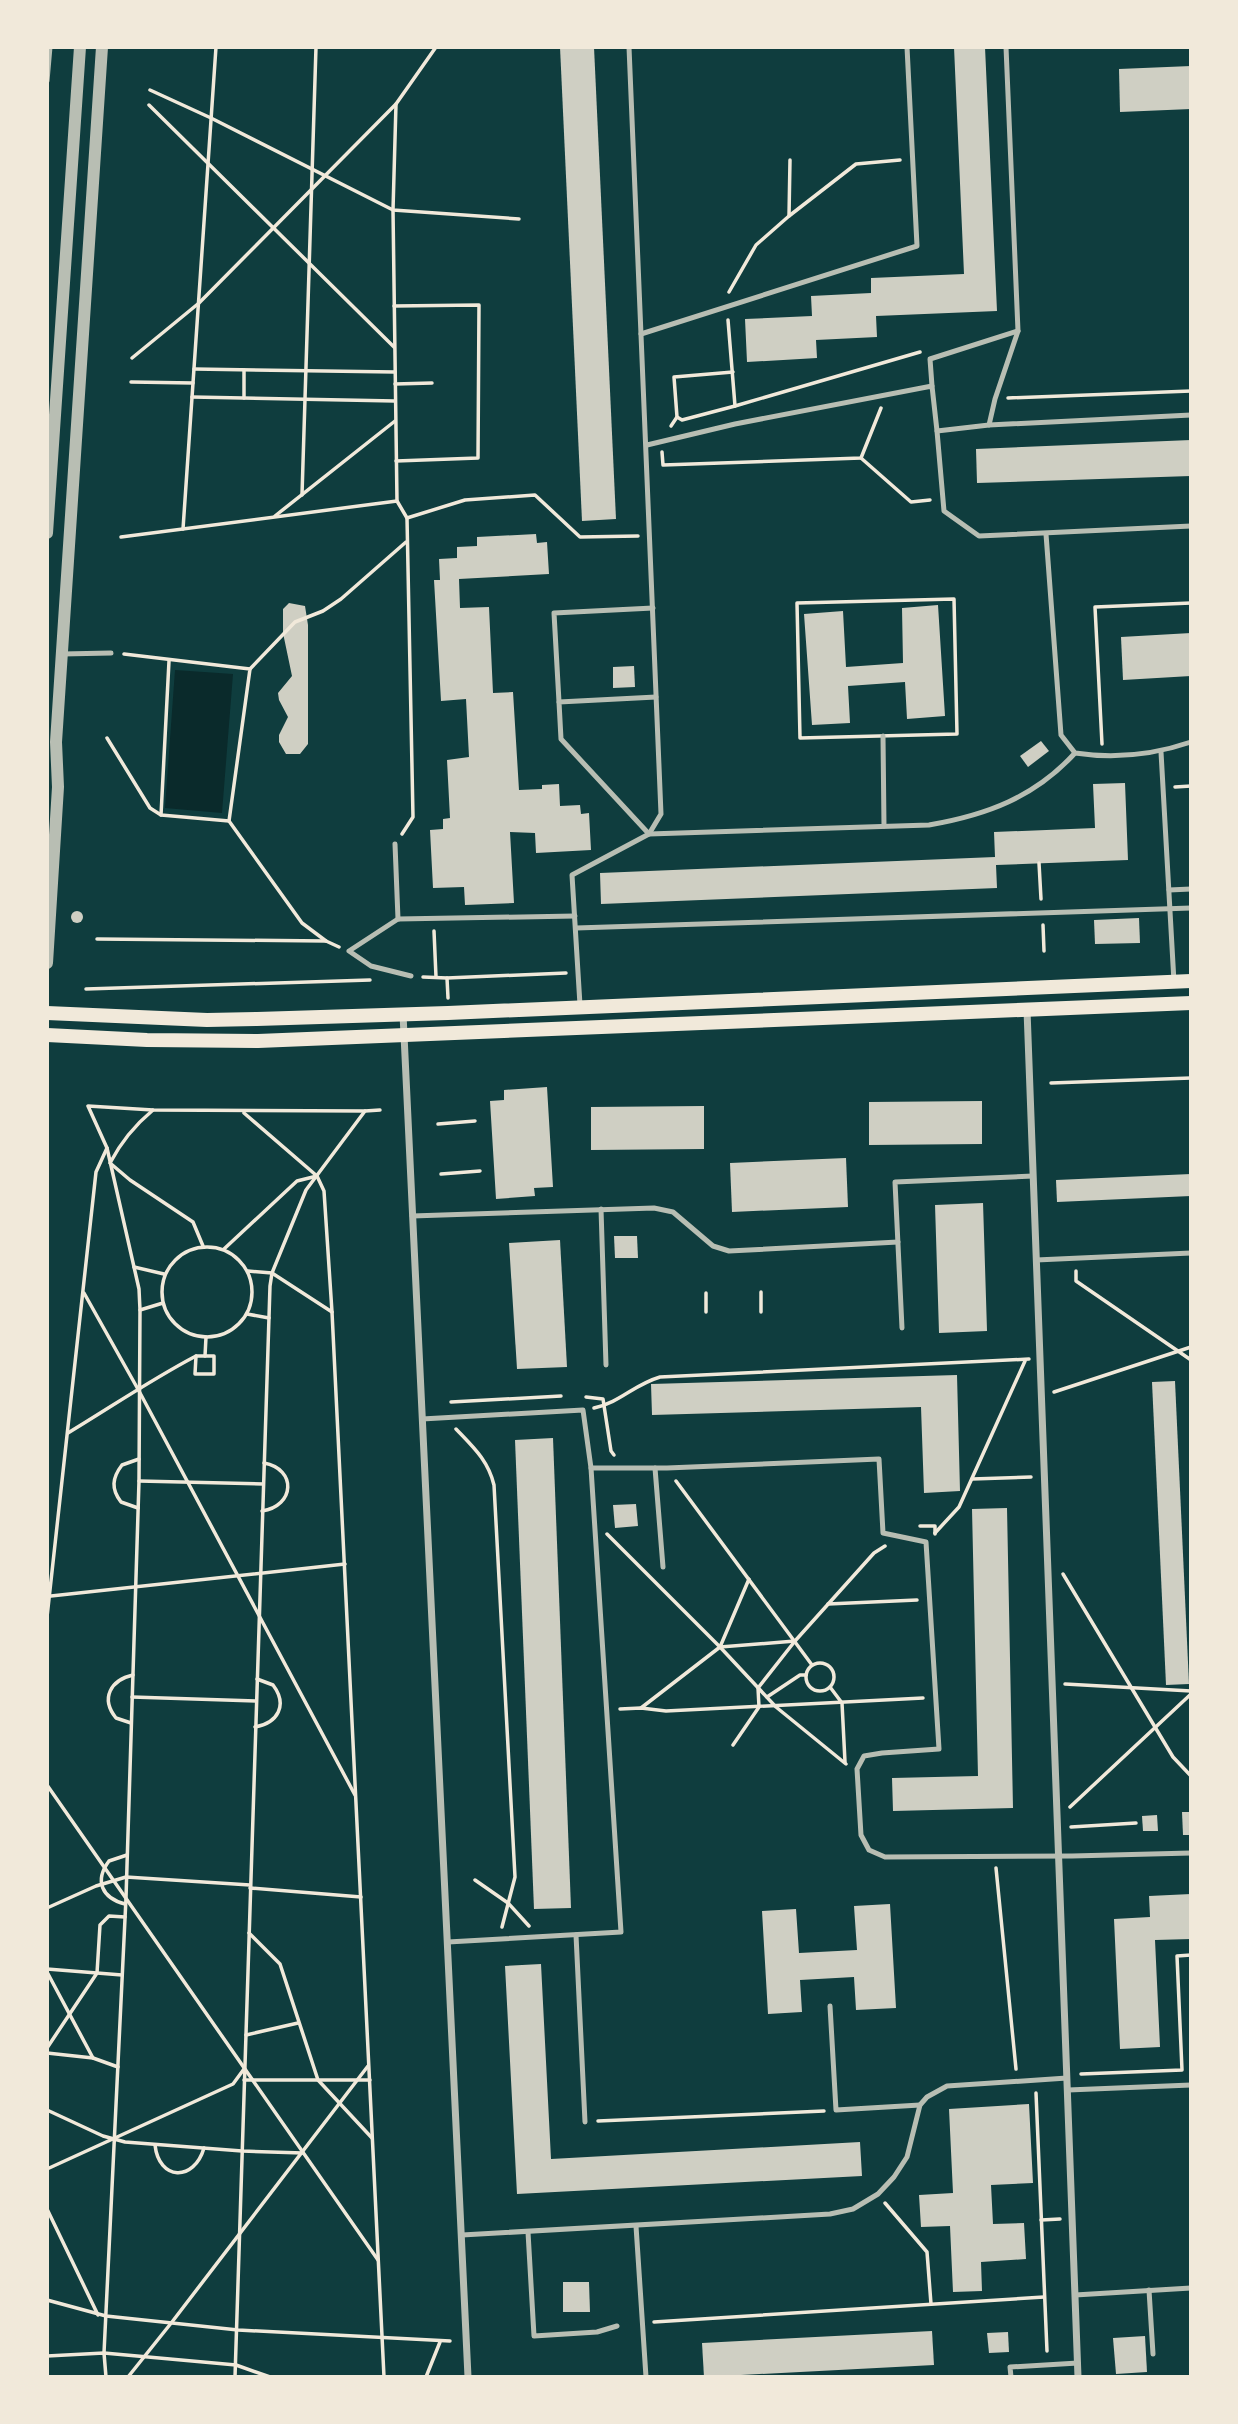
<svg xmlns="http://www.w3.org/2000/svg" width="1238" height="2424" font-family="Manrope,sans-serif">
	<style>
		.water { fill: #0a2a2b }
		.building { fill: #cfcfc3 }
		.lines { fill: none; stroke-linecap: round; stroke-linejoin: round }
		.path { stroke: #f1e9da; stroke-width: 3.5 }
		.service { stroke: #b8beb3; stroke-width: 5 }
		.minor { stroke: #b8beb3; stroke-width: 7 }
		.tertiary { stroke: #b8beb3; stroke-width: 12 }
		.secondary { stroke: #f1e9da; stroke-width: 14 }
	</style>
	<rect width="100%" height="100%" fill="#0f3d3e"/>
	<!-- water -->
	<polygon class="water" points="175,670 233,674 222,813 165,808"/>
	<!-- building -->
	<g class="building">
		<polygon points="560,47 594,47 616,519 582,521"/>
		<polygon points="954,47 985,47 997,311 876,316 877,337 816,340 817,358 747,362 745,319 812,316 811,296 871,293 871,278 964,274"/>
		<polygon points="1191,66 1191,109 1120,112 1119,69"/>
		<polygon points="1191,440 1191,476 977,483 976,449"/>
		<polygon points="536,534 537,543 547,542 549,574 459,579 460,608 489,607 493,693 513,692 519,790 542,789 542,785 559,784 560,806 580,805 581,814 589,813 591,850 536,853 535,833 510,832 514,903 465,905 464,887 433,888 430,830 443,829 443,819 450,818 447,760 469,757 466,699 441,701 434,580 440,580 439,559 457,558 457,547 477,546 477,537"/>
		<polygon points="289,603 305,606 308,625 308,744 300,754 286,754 279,742 279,735 288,717 279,700 278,693 292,676 283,633 283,609"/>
		<polygon points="938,605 945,716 907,719 905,682 848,686 850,723 812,725 804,614 843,611 846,667 903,663 902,608"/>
		<polygon points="1191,633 1191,676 1123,680 1121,637"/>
		<polygon points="634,666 635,687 613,688 613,667"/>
		<polygon points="1041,741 1049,751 1028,767 1020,756"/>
		<polygon points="1125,783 1128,860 996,865 997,888 601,904 600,873 995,857 994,832 1095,828 1093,784"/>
		<circle cx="77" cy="917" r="6"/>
		<polygon points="1139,918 1140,943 1095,944 1094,920"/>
		<polygon points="547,1087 553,1187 534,1188 535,1196 496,1199 490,1101 504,1100 504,1090"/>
		<polygon points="982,1101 982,1144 869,1145 869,1102"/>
		<polygon points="704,1106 704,1149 591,1150 591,1107"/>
		<polygon points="846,1158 848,1207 732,1212 730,1163"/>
		<polygon points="1191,1174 1191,1196 1057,1202 1056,1180"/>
		<polygon points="983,1203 987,1331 939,1333 935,1205"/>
		<polygon points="614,1236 637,1236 638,1258 615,1258"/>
		<polygon points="560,1240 567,1367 517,1369 509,1243"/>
		<polygon points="957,1375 960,1491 924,1493 921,1407 652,1415 651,1384"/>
		<polygon points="1175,1381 1189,1684 1166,1685 1152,1382"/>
		<polygon points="553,1438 571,1908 534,1909 515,1440"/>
		<polygon points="636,1504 638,1526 615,1528 613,1505"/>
		<polygon points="1007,1508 1013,1808 893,1811 892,1778 978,1776 972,1509"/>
		<polygon points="1182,1812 1191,1812 1191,1835 1183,1835"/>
		<polygon points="1157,1815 1158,1831 1143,1831 1142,1816"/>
		<polygon points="1191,1894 1191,1939 1155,1940 1160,2047 1120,2049 1114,1919 1150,1917 1149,1896"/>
		<polygon points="890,1904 896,2008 856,2010 854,1977 800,1980 802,2012 768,2014 762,1911 796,1909 799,1953 857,1950 854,1906"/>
		<polygon points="541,1964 551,2159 860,2142 862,2176 517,2194 505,1966"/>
		<polygon points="1029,2104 1033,2183 991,2185 993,2224 1024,2223 1026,2259 981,2262 982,2291 953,2292 950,2226 921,2227 919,2195 953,2193 949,2109"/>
		<polygon points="563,2282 589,2282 590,2312 563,2312"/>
		<polygon points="932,2331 934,2365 704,2377 702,2343"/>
		<polygon points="1008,2332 1009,2352 989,2353 987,2333"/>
		<polygon points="1145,2336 1147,2372 1116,2374 1113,2338"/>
	</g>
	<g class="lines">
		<!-- path -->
		<g class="path">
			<polyline points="150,90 211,118 393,210 519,219"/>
			<polyline points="396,104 393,210 397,501 407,518 413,817 402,834"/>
			<polyline points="149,105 394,347"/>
			<polyline points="789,216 790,160"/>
			<polyline points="729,292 756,245 789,216 856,164 900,160"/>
			<polyline points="394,306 479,305 478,458 396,461"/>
			<polyline points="728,320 735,406 920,352"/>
			<polyline points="132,358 199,303 396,104 436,47"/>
			<polyline points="194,369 395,372"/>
			<polyline points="733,372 674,377 677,417 682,420 735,406"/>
			<polyline points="131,382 193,383"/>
			<polyline points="395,384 432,383"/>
			<polyline points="192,397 395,401"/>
			<polyline points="244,398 244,370"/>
			<polyline points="1008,398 1191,391"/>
			<polyline points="671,426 677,417"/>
			<polyline points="662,452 663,465 861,458 881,408"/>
			<polyline points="861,458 911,502 930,500"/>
			<polyline points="302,495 316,47"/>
			<polyline points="275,516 395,421"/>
			<polyline points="407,518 465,500 535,495 580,537 638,536"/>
			<polyline points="183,529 216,47"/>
			<polyline points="121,537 397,501"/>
			<polygon points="954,599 957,734 800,738 797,603"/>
			<polyline points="124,654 250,669 229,821 302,923 326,941"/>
			<polyline points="250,669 295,622 323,611 341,599 406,542"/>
			<polyline points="107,738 150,808 161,815 229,821"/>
			<polyline points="1102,744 1095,607 1191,603"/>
			<polyline points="1175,787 1191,786"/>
			<polyline points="161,815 169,661"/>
			<polyline points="1039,863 1041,899"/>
			<polyline points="1043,925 1044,951"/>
			<polyline points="434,931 436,977"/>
			<polyline points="97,939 326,941 339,947"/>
			<polyline points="423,977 447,978 566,973"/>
			<polyline points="447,978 448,998"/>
			<polyline points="86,989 370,980"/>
			<polyline points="1051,1083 1191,1078"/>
			<path d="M153 1110C135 1125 121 1142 110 1163L130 1180 193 1222 203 1246"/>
			<polyline points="244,1113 317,1176 324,1191 332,1312 384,2377"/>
			<polyline points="438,1124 475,1121"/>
			<polyline points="441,1174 480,1171"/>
			<circle cx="207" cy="1292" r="45"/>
			<polyline points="224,1249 297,1181 317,1176"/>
			<polyline points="134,1267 164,1274"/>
			<polyline points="248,1271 272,1273 332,1312"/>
			<polyline points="1076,1271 1076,1281 1191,1360"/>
			<polyline points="761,1292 761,1312"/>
			<polyline points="84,1293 139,1391 355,1795"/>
			<polyline points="706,1293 706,1312"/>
			<polyline points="140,1310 163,1303"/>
			<polyline points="247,1314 269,1318"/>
			<polygon points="196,1356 214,1356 214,1374 195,1374"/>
			<polyline points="205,1356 206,1337"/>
			<polyline points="1054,1392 1191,1347"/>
			<polyline points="586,1397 603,1399 611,1451 614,1455"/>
			<polyline points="451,1402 561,1396"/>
			<path d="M594 1408C621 1402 633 1385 660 1377L1029 1359"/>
			<path d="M456 1429C473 1447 488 1460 494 1485L515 1877 502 1927"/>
			<path d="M68 1433C111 1407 152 1379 196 1356"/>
			<polyline points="972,1479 1031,1477"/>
			<polyline points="139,1481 263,1484"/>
			<polyline points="676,1481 812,1665"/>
			<path d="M138 1508 121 1502C111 1489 112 1478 122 1465L139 1459"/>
			<path d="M262 1511C295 1506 297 1469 264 1463"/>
			<polyline points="920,1526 935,1526 935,1534"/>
			<polyline points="935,1533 959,1507 1025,1361"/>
			<polyline points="607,1534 720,1647 776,1707 846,1764"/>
			<polyline points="1063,1574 1173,1757 1191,1776"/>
			<polyline points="51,1596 345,1564"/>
			<polyline points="828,1604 917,1600"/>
			<polyline points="47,1617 96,1172 107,1148"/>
			<polyline points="720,1647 749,1579"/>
			<circle cx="820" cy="1677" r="14"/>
			<polyline points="1065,1684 1191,1691"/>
			<polyline points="830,1687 842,1703 845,1762"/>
			<polyline points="132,1697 256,1701"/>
			<polyline points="767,1697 800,1675 806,1675"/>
			<polyline points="641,1708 720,1647 795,1641 874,1553 885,1546"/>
			<polyline points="620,1709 641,1708 666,1711 923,1698"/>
			<path d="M131 1723 116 1718C100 1698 111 1680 133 1675"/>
			<path d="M255 1727C278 1723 288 1705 273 1685L257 1679"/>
			<polyline points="733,1745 759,1707 758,1688 795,1641"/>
			<polyline points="47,1785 378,2260"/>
			<polyline points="1070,1807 1191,1694"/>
			<polyline points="1071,1827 1136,1823"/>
			<polyline points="996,1868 1016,2069"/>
			<polyline points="475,1880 508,1903 529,1926"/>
			<polyline points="250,1888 361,1897"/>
			<path d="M125 1904C102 1898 94 1881 109 1861L127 1855"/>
			<polyline points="47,1908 96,1886 126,1877 250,1885"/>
			<polyline points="249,1933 280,1964 318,2080 372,2138"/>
			<polyline points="47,1969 122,1975"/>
			<polyline points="47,1972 93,2058"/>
			<polyline points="246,2035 298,2023"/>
			<polyline points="47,2048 97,1973 100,1925 109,1916 125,1917"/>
			<polyline points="47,2053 93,2058 118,2067"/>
			<polyline points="1081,2074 1182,2070 1177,1956 1191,1955"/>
			<polyline points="244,2080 370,2080"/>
			<polyline points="1036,2093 1047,2351"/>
			<polyline points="47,2110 103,2136 125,2142 242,2151 303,2153"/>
			<polyline points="598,2121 824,2111"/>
			<path d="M155 2145C159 2181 194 2182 204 2148"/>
			<polyline points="47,2169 233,2084 244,2069"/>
			<polyline points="885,2203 927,2252 931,2304"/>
			<polyline points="47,2209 98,2315"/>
			<polyline points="1041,2220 1060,2219"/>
			<polyline points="47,2300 106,2316 238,2330 450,2341"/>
			<polyline points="654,2322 1044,2297"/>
			<polyline points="47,2356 104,2353 236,2365 270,2377"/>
			<polyline points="106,2377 104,2353 126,1898 139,1481 140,1310 139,1289 107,1148 88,1106 153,1110 365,1111"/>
			<polyline points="128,2377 172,2322 368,2066"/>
			<polyline points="235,2377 270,1286 272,1273 306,1190 365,1111 380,1110"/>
			<polyline points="426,2377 440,2342"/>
		</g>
		<!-- service -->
		<g class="service">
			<polyline points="1006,47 1018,331 995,399 989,425 937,431 944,511 979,536 1191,526"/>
			<polyline points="47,81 50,47"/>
			<polyline points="641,334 917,246 907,47"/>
			<polyline points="932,386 930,359 1018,331"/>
			<polyline points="989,425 1191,415"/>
			<polyline points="647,445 735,424 932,386 937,431"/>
			<path d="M1046 534 1061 735 1075 753C1115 759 1153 755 1191 742"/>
			<polyline points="62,654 111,653"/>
			<path d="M656 697 559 702 561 739 649 834 929 825C987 815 1035 797 1075 753"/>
			<polyline points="559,702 554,613 653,608"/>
			<polyline points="883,736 884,826"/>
			<polyline points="1161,752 1174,982"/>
			<polyline points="395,844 398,919"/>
			<polyline points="1169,890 1191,889"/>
			<polyline points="576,928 1191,908"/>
			<polyline points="411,976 371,966 349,951 398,919 575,916"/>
			<polyline points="580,1005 572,875 649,834 661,814 629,47"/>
			<polyline points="601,1209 606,1365"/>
			<polyline points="412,1216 654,1208 673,1212 713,1246 729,1251 898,1242"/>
			<polyline points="1036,1260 1191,1253"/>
			<polyline points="902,1328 895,1182 1033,1176"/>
			<polyline points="422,1419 583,1410 591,1468 621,1932 448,1942"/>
			<polyline points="591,1468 667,1468 879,1459 883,1533 926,1542 939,1749 882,1753 864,1756 857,1769 861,1835 869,1850 885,1857 1072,1856 1191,1853"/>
			<polyline points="655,1468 663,1567"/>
			<polyline points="576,1935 585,2122"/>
			<polyline points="830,2006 836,2110 920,2105"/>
			<polyline points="1068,2090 1191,2085"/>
			<polyline points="636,2226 646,2377"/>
			<polyline points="528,2232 534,2336 597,2332 617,2326"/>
			<polyline points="462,2235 830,2214 853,2209 878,2194 894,2177 907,2157 920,2105 927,2097 947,2086 1067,2078"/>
			<polyline points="1149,2290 1153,2354"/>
			<polyline points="1075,2295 1191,2288"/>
			<polyline points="1011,2377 1010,2367 1078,2363"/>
		</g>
		<!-- minor -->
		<g class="minor">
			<polyline points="1027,1010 1078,2377"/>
			<polyline points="403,1014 468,2377"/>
		</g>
		<!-- tertiary -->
		<g class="tertiary">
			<polyline points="47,533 80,47"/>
			<polyline points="47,963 58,787 56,742 102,47"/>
		</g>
		<!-- secondary -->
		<g class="secondary">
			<polyline points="47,1013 207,1020 257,1019 448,1013 1191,981"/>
			<polyline points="47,1035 147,1040 258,1041 1191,1003"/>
		</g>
	</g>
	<!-- border -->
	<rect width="1238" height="2424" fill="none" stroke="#f1e9da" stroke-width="98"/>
</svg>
